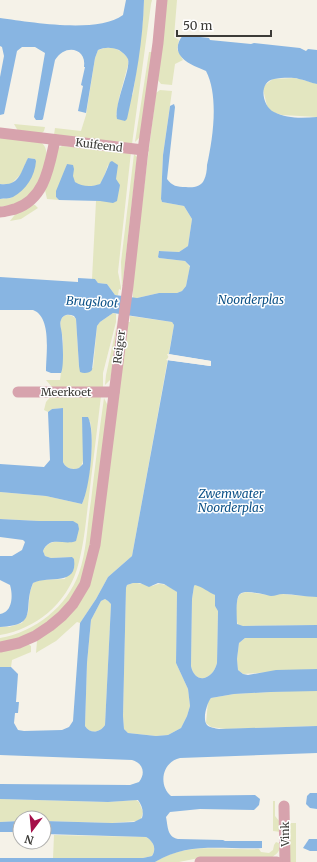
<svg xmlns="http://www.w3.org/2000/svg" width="317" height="862" font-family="Merriweather,serif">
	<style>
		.green { fill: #e3e6c0 }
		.water { fill: #88b5e2; fill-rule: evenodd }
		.pier { fill: #f5f2e8 }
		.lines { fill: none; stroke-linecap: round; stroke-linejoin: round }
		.minor { stroke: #d7a3ad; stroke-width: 11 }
		.labels { text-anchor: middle; stroke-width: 3; stroke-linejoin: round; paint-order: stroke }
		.street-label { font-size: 11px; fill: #3c3b37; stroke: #fff }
		.water-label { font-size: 12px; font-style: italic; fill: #0d5288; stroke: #fff }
	</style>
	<rect width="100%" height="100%" fill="#f5f2e8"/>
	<!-- green -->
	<g class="green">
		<polygon points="144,0 152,0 151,4 132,144 54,135 55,128 81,131 86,115 95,58 98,50 105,48 114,48 122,52 128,58 128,65 119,98 116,116 133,94 143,20"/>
		<polygon points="167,0 177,0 174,37 179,40 177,49 183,60 175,64 172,85 161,84 158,80"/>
		<polygon points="149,52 152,52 140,137 135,142"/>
		<polygon points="294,78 300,79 317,84 317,117 282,115 272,112 267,106 263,89 265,85 273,79"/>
		<polygon points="160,90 172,91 163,155 161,199 162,202 184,206 192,219 188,246 179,252 159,251 158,257 159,258 185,261 190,267 186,286 182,291 177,293 159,293 137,298 133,298 133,291 131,291 156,93"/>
		<polygon points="14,124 45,127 44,131 41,134 18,131"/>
		<path d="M0 137 40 142C54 149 43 179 36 188 32 193 26 198 21 201 15 205 7 206 0 207V199L11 198 35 159 28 158 21 174 11 184H0Z"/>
		<path d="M62 146 131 152 118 272 121 287V290L119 289 118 295H115L107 284 98 283 95 279H92L96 201H100L116 179 108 165 105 174 100 184C94 187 80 188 75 182 73 181 69 168 67 164L56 197 59 200 47 199 45 190 58 148Z"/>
		<polygon points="134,154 137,157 122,290 121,262"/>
		<polygon points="31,204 35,205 38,208 21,219 10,221 17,212"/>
		<path d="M113 313 116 314V322L103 373V387H52L46 380H60C62 367 63 353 63 339 62 333 59 325 61 320 63 313 72 314 76 319L79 366 93 368 97 326 100 322Z"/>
		<polygon points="130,316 172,322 174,325 132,556 108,577 96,599 80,623 77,622 56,641 39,651 36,653 37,641 39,639 86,590 127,322 130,322"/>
		<polygon points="117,324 112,371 110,380 105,385 106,375"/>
		<path d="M52 395 101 396C97 430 93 463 89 496 86 520 84 546 77 569 66 604 36 629 0 635V627H9L22 623 28 613 30 592 33 583 39 580 65 579 72 557 51 558 45 556 43 551C49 538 61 542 73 542V521H39L0 519V492L46 496 82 504 84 499C89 475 95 445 90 421L82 420C83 433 87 458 80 468 73 470 66 469 63 462V408L52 409 48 412 44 410 46 402Z"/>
		<path d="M104 398 108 406 90 547 81 581 72 597 62 609 45 625 24 636 0 643V638C35 632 67 607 79 573 87 551 87 524 91 501 95 467 99 432 104 398Z"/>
		<path d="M133 583H137L153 586C162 581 169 586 177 592L176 663 188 689 190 706 187 716 181 728 168 735 156 736 128 733 124 729 123 716 126 588 127 585Z"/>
		<path d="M195 585 202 586 215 595V606L218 610 217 663C213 680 195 685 191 666L192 599 194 586Z"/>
		<path d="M246 592 268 595 282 594 317 597V625L243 626 238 625C235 616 235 602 240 594Z"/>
		<path d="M105 599 108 601 111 604 105 725C100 733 90 734 85 726L87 663 91 620 101 601Z"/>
		<polygon points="245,638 317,638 317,669 243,674 238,670 237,659 239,643"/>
		<polygon points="28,644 31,646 31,652 12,660 11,667 0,667 0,652"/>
		<polygon points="306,690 317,691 317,726 226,729 211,727 206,723 208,702 211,698 234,694"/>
		<polygon points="0,799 108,802 136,800 139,802 143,812 141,819 137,821 112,823 44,821 44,818 20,818 20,821 0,822"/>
		<polygon points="273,801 275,801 275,816 280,822 281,832 273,831"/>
		<polygon points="291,823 296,823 296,862 288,862 288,827"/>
		<path d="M54 835 146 837C153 841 157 848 152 856L143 858 53 859Z"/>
		<path d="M276 842 281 844C280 851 277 854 271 858H199L179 862H155C189 841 221 851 259 849L261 852 269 853 273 850 274 845Z"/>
	</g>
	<!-- water -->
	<g class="water">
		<path d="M126 0H144C143 40 136 80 127 119L125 121 117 119C114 103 131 70 128 59 126 55 122 52 119 50 111 47 105 47 98 50L95 58 86 113 78 111 83 86 81 85 85 67H84C87 48 65 43 55 60L43 119 42 120H36L34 117 45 53 35 47H22L17 51 4 114 0 115V77L4 56 2 47 0 46V18C31 22 97 34 123 15Z"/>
		<path d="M183 35 209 38 210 40 251 44 254 43 300 48 306 51 308 49 317 50V84C311 83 305 80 299 79 292 77 281 78 274 79 258 82 262 106 274 112 287 119 303 118 317 117V597C305 597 294 594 283 594 279 594 275 596 271 596 264 595 246 589 240 594 235 598 237 618 237 624L243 626 317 625V638H245L239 643 237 659 238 670 243 674 248 675 276 670 317 669V691L271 692 234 694 211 698C207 703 202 719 207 725 210 728 215 728 219 729L317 726V753L180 758C162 762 158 785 171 796L255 795 260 799 259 805 254 810 200 809 170 812 166 817C168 826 167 837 178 839L223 840 225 841H262V848C224 850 189 841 155 862H0V858H143L152 856C157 848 153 841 146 837L45 834 44 833V821L112 823 134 822 142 818C144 812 142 805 138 800L108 802 0 799V784L130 785 139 782C146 773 143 763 132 760L0 755V667H11L18 674 16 702H19L18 713H15L14 723 18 730 24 731 62 730 69 727 73 721 80 623 96 599 108 577 132 556 168 360 210 366 211 361 169 354 174 325 172 322 113 313 100 322 97 326 92 370C90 373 84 374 80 372L79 366 76 319 74 316C69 314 63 314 61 320 59 324 62 331 62 335 63 343 64 367 61 373H51L46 371C46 354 52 317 33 310H0V277L78 282V278L95 279 98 283 107 284 115 295 137 298 159 293H177L182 291 186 286 190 266 185 261 159 258 158 257 159 251 179 252 188 246 192 219 184 206 162 202 161 199 163 155 170 106 174 104 175 107 167 179C172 186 177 187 186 187 192 188 201 187 204 180 206 176 207 170 207 165 213 138 219 96 206 71 191 65 167 56 183 35ZM133 583H140L149 587 158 583 164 584 177 592 176 663 188 689 190 706 187 716 181 728 168 735 156 736 128 733 124 729 123 716 126 588 127 585ZM195 585C203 587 208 592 215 595V606L218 611 217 663C213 680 195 685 191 666L192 599 194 586ZM105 599 108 601 111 604 105 725C100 733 90 734 85 726L87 663 91 620 101 601Z"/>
		<path d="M28 158 35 159 36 161C35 176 26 190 13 197 9 199 4 198 0 199V184C20 186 20 173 28 158Z"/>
		<path d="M112 161 118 165 116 179 120 185 117 201 113 203 100 201 59 200 56 197V191L67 164 73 165 74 169 73 176 75 182C82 187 92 187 100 184L105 174 110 162Z"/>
		<path d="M63 408V462C66 469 73 470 79 468L83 464 82 417H88C96 432 90 488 82 504L46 496 0 492V464L44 467 50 460 48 412 52 409Z"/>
		<path d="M0 519 39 521H73L78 524 79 529 76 541C64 546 50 535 43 551L45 556 51 558 72 557 74 559C78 587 49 575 33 583 22 609 40 625 0 627V614C13 612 13 595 10 585L0 580V556H12L22 550 25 542 23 540 0 537Z"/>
		<polygon points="310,793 317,793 317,809 310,808 306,804 307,796"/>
		<polygon points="20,821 20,832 0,832 0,822"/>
		<polygon points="309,839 317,839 317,851 310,851 303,848"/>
	</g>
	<!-- pier -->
	<polygon class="pier" points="167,354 211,361 211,366 166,360 168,358 209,364 209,363 168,356"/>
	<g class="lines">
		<!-- minor -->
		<g class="minor">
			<polyline points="0,133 143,150"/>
			<path d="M0 212C5 212 10 210 15 209 45 199 49 167 55 140"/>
			<polyline points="18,392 114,392"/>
			<polyline points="0,647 19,643 35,636 50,626 62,616 73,604 85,584 95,545 123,323 128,286 143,150 158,43 162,0"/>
			<polyline points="284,806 285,862"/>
			<polyline points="200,862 277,862"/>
		</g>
	</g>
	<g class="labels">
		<!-- street labels -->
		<g class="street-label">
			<text transform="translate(99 145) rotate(7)" y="4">Kuifeend</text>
			<text transform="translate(119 347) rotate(-83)" y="4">Reiger</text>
			<text x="66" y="396">Meerkoet</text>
			<text transform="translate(285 834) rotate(-91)" y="4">Vink</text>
		</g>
		<!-- water labels -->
		<g class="water-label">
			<text x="251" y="304">Noorderplas</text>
			<text transform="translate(92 302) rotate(3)" y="4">Brugsloot</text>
			<text x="231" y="498">Zwemwater<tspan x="231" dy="14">Noorderplas</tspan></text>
		</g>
	</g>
	<!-- north arrow -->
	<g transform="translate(32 830) rotate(196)"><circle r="19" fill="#ffffff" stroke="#b1b1af"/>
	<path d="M0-3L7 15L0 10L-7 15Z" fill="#a50f49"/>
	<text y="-6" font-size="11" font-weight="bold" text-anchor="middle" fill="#3c3b37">N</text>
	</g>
	<!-- scale -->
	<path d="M177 30v6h94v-6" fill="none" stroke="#3c3b37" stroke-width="2"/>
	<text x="183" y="30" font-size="12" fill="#3c3b37" stroke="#ffffff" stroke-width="3" paint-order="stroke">50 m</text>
</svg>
